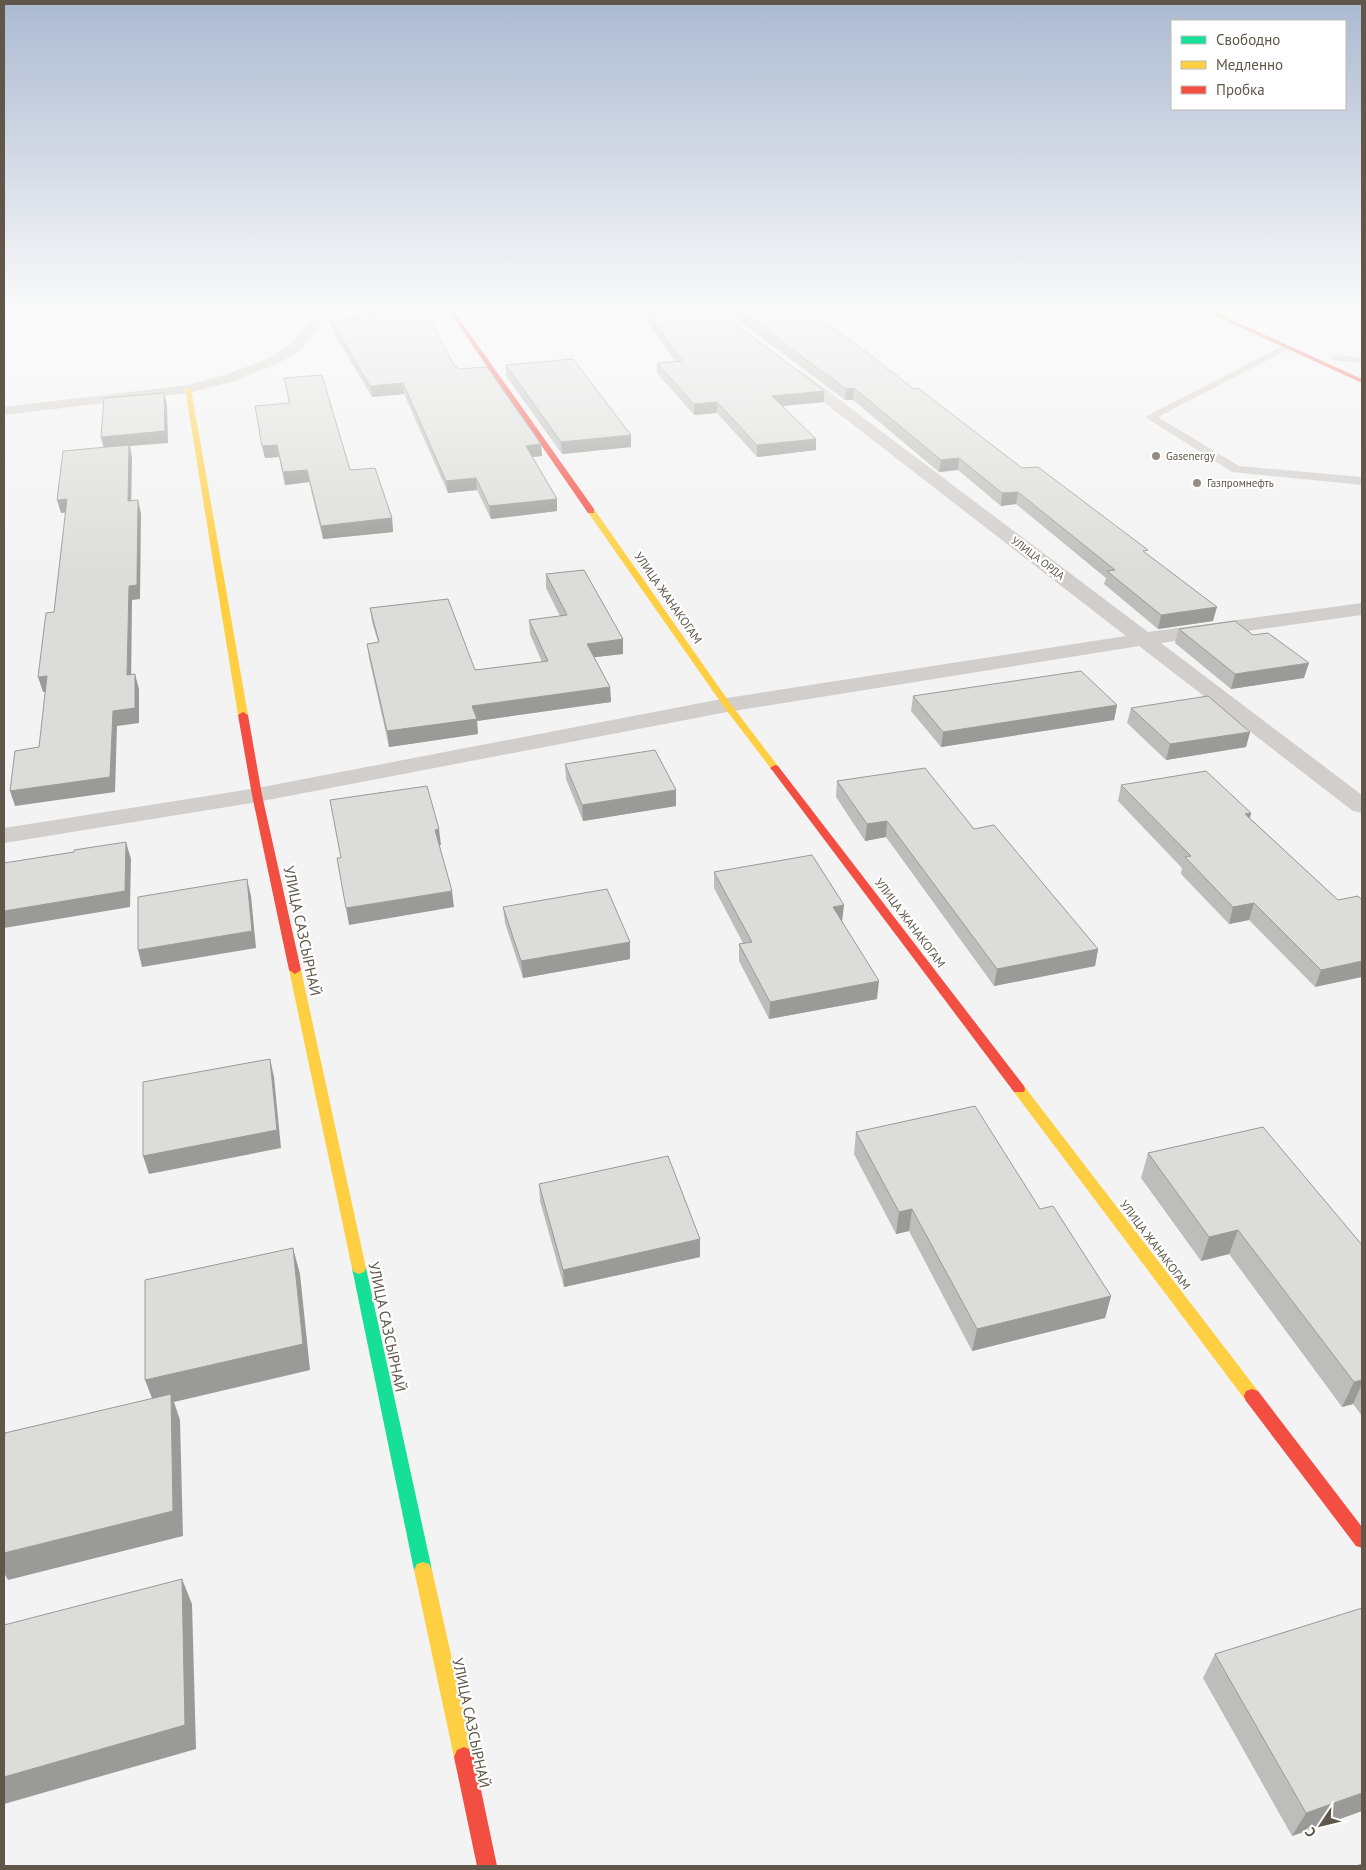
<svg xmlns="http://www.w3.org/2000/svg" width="1366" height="1870" font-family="'PT Sans',sans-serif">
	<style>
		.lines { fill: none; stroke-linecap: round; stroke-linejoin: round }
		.lane { fill: #d1cecc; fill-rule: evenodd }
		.street { fill: #d1cecc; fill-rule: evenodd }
		.fast { fill: #16e098; fill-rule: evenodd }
		.slow { fill: #ffcf43; fill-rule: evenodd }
		.jam { fill: #f24e42; fill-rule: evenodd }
		.wall { fill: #bdbdbc }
		.shaded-wall { fill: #9a9a99 }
		.building { fill: #dcdcdb; stroke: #9a9a99 }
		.poi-dot { fill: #938d84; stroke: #fff; stroke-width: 2 }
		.labels { text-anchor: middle; stroke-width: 4.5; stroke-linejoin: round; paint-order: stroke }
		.far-poi-label { font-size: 11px; fill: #605649; stroke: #fff; text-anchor: start }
		.far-street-label { font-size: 11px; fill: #605649; stroke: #fff }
		.street-label { font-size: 12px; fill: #605649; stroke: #fff }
		.near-street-label { font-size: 15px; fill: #605649; stroke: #fff }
	</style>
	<rect width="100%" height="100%" fill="#f3f3f3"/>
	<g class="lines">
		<!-- lane -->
		<g class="lane">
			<polygon points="1283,346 1291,348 1158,417 1239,466 1362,477 1362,485 1232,472 1145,417"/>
			<polygon points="1335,355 1362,357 1362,363 1331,360 1330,358"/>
		</g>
		<!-- street -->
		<g class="street">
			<polygon points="318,310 331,310 301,350 277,364 235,381 188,393 4,415 4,407 188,385 225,375 267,359 291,344"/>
			<polygon points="795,369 800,370 1148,632 1362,603 1362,615 1161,643 1362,795 1362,813 1353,811 1139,646 727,712 257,802 4,843 4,828 257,788 727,698 1126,636 790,376 788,373"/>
		</g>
		<!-- fast -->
		<polygon class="fast" points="359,1262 364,1264 366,1268 432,1570 429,1576 423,1578 417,1576 414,1570 352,1268 354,1264"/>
		<!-- slow -->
		<g class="slow">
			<polygon points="188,387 191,389 248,715 243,718 238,715 185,389"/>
			<polygon points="588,509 594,509 730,703 778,766 780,768 778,770 772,770 724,707 587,511"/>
			<polygon points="295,966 301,970 366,1268 364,1272 359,1274 354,1272 352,1268 289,970"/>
			<polygon points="1019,1085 1024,1086 1258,1391 1260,1396 1258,1401 1252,1403 1246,1401 1014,1092 1013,1089 1014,1086"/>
			<polygon points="423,1562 429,1564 432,1570 474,1757 471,1764 464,1767 457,1764 454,1757 414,1570 417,1564"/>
		</g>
		<!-- jam -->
		<g class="jam">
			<polygon points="448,310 453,310 594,509 594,513 588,513"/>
			<polygon points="1203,310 1210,310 1362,379 1362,383"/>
			<polygon points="243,712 248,715 262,795 301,970 295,974 289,970 252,795 238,715"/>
			<polygon points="775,765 778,766 1024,1086 1025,1089 1024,1092 1014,1092 772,770 770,768"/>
			<polygon points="1252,1389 1258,1391 1362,1527 1362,1548 1356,1546 1246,1401 1244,1396 1246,1391"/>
			<polygon points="464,1747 471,1750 474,1757 497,1866 477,1866 454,1757 457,1750"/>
		</g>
	</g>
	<!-- wall -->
	<g class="wall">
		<polygon points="374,310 425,310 454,365 541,444 542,456 532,457 557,499 557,511 491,519 477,490 448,493 404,394 372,397 332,330 331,320 377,315"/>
		<polygon points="733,310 805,310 914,389 1022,468 1147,555 1213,621 1158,629 1104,584 1106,578 1016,504 1001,506 958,470 939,472 853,400 845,400 733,316"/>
		<polygon points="648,313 824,402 783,406 816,450 757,457 717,413 694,415 657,373 657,363 675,361 648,323"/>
		<polygon points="506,365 631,435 631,447 562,454 506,376"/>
		<polygon points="284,378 350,470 392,518 393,532 323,539 309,482 285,485 279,457 265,458 255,406 289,404"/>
		<polygon points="546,574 623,639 623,654 594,657 610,687 611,702 477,721 478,734 389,747 369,658 367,644 378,642 372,622 370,608 475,670 542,662 530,634 529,620 560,616 546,588"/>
		<polygon points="1179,629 1304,678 1231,689 1175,643"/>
		<polygon points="913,696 1117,705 1114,720 941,747 911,711"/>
		<polygon points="1131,708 1250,732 1246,747 1166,760 1127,723"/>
		<polygon points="565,764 676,790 676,806 583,821 566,779"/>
		<polygon points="837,781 974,829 1098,949 1095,966 994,986 886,837 865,841 836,797"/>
		<polygon points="1121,785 1251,813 1250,818 1338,900 1358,896 1315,987 1249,920 1229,924 1181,874 1182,868 1118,801"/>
		<polygon points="714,872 842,922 877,999 769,1019 739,961 739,944 743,943 714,888"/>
		<polygon points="503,907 630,959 523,978 505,923"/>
		<polygon points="856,1132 1040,1209 1111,1296 1105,1318 972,1351 909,1231 896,1234 854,1154"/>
		<polygon points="1148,1153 1362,1245 1362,1416 1353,1404 1342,1407 1229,1254 1201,1261 1141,1178"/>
		<polygon points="539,1184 700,1239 700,1257 564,1287 540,1201"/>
		<polygon points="1362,1608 1362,1811 1292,1836 1203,1678 1215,1654"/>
	</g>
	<!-- shaded-wall -->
	<g class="shaded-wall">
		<polygon points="403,383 404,394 372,397 370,386"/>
		<polygon points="854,388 853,400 845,400 846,389"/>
		<polygon points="824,391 824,402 772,407 772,396"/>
		<polygon points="164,393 167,405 168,443 130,446 132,457 131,514 104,449 101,437"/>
		<polygon points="717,402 717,413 694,415 694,404"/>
		<polygon points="631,435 631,447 562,454 561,442"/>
		<polygon points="816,439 816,450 757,457 757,445"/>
		<polygon points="541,444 542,456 526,458 526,446"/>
		<polygon points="277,445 279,457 265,458 262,446"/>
		<polygon points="959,458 958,470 939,472 941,460"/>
		<polygon points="307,470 309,482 285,485 283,472"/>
		<polygon points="476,478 477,490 448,493 446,481"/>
		<polygon points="1018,492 1016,504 1001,506 1002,493"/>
		<polygon points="67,499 70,512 61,513 57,500"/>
		<polygon points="557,499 557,511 491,519 489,506"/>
		<polygon points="138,500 141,513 140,599 132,600 131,690 127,675 129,586"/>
		<polygon points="392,518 393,532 323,539 321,526"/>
		<polygon points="1217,607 1213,621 1158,629 1161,615"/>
		<polygon points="623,639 623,654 588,658 587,644"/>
		<polygon points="1309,663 1304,678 1231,689 1235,674"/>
		<polygon points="135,674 139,689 139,723 117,726 115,792 15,806 10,791 113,711"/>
		<polygon points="47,676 51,691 43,692 38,677"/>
		<polygon points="610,687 611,702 477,721 478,734 389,747 387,731 472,706"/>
		<polygon points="1117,705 1114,720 941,747 943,732"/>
		<polygon points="1250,732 1246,747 1166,760 1170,744"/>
		<polygon points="676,790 676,806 583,821 582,805"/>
		<polygon points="1251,813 1247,829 1245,814"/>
		<polygon points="887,821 886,837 865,841 867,824"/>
		<polygon points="439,829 441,845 437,846 435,830"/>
		<polygon points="126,842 131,859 130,907 4,928 4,911"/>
		<polygon points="247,879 251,896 256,948 142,967 138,950"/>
		<polygon points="452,891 454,907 349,925 346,908"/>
		<polygon points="1254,903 1249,920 1229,924 1233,907"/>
		<polygon points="844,905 842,922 831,924 833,907"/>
		<polygon points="630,942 630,959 523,978 521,961"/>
		<polygon points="1098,949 1095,966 994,986 997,969"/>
		<polygon points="1362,961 1362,977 1315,987 1321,970"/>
		<polygon points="879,981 877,999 769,1019 770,1002"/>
		<polygon points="270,1059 274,1077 281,1148 149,1174 143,1156"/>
		<polygon points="912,1209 909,1231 896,1234 899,1212"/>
		<polygon points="1238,1230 1229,1254 1201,1261 1209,1237"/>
		<polygon points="700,1239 700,1257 564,1287 563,1270"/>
		<polygon points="293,1248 300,1274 310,1370 174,1402 180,1420 183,1536 8,1580 4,1573 4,1553 155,1406 145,1380"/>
		<polygon points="1111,1296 1105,1318 972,1351 977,1329"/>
		<polygon points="1362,1380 1362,1384 1353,1404 1342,1407 1354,1382"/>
		<polygon points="182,1579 192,1604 196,1749 4,1804 4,1777"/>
		<polygon points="1362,1793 1362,1811 1292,1836 1306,1813"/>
	</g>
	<!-- building -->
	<g class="building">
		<polygon points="378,310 425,310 454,365 459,369 487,367 541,444 526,446 557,499 489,506 476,478 446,481 403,383 370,386 331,320 381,315"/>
		<polygon points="685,310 718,310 824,391 772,396 816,439 757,445 717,402 694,404 657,363 682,361 648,313"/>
		<polygon points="739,310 805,310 857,345 914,389 918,388 1022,468 1038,467 1148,550 1143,551 1217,607 1161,615 1107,571 1115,570 1018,492 1002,493 959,458 941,460 854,388 846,389"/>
		<polygon points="573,359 631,435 561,442 506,365"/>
		<polygon points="322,375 350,470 375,468 392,518 321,526 307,470 283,472 277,445 262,446 255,406 290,403 284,378"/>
		<polygon points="164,393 165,431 101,437 104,398"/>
		<polygon points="129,445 128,501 138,500 137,585 129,586 127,675 135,674 135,708 113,711 110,777 10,791 15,751 39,747 47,676 38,677 46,613 54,612 67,499 57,500 63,451"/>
		<polygon points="584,570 623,639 587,644 610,687 472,706 477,719 387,731 367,644 379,642 370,608 448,599 475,670 548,661 529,620 567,615 546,574"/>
		<polygon points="1235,621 1253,635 1268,633 1309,663 1235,674 1179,629"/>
		<polygon points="1081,671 1117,705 943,732 913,696"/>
		<polygon points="1208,696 1250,732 1170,744 1131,708"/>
		<polygon points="655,750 676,790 582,805 565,764"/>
		<polygon points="925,768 974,829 994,825 1098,949 997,969 887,821 867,824 837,781"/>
		<polygon points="1206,771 1251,813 1245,814 1338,900 1358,896 1362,900 1362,961 1321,970 1254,903 1233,907 1185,857 1191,856 1121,785"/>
		<polygon points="427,786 439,829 435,830 452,891 346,908 337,858 341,858 330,800"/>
		<polygon points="126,842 125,891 4,911 4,863 74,852 74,850"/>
		<polygon points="812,855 844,905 833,907 879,981 770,1002 739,944 752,942 714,872"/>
		<polygon points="247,879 252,931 138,950 138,897"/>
		<polygon points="607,889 630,942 521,961 503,907"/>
		<polygon points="270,1059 277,1130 143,1156 143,1082"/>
		<polygon points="975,1106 1040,1209 1053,1206 1111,1296 977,1329 912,1209 899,1212 856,1132"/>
		<polygon points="1263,1127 1362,1245 1362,1380 1354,1382 1238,1230 1209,1237 1148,1153"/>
		<polygon points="668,1156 700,1239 563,1270 539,1184"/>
		<polygon points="293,1248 303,1344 145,1380 145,1280"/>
		<polygon points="171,1394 173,1511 4,1553 4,1443 5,1433"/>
		<polygon points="182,1579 185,1725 4,1777 4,1625"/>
		<polygon points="1362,1608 1362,1793 1306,1813 1215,1654"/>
		<polygon points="1362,1864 1362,1866 1356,1866"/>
	</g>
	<!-- sky -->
	<linearGradient id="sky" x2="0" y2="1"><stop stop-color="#abb9d0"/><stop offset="0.54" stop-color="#fafafa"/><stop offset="1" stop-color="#fafafa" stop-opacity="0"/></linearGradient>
	<rect width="1366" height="572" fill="url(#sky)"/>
	<!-- markers -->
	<g class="poi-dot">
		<circle cx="1156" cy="456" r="5"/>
		<circle cx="1197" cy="483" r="5"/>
	</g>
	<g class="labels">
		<!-- far-poi labels -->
		<g class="far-poi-label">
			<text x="1166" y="460">Gasenergy</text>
			<text x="1207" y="487">Газпромнефть</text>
		</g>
		<!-- far-street labels -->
		<g class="far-street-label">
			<text transform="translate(1038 558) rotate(37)" y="4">УЛИЦА ОРДА</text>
		</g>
		<!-- street labels -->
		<g class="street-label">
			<text transform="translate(668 598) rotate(55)" y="4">УЛИЦА ЖАНАКОГАМ</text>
			<text transform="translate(910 923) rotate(53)" y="4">УЛИЦА ЖАНАКОГАМ</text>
			<text transform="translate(1155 1245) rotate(53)" y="4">УЛИЦА ЖАНАКОГАМ</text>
		</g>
		<!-- near-street labels -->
		<g class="near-street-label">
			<text transform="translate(302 931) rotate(78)" y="5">УЛИЦА САЗСЫРНАЙ</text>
			<text transform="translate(387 1327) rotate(78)" y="5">УЛИЦА САЗСЫРНАЙ</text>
			<text transform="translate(471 1723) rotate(78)" y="5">УЛИЦА САЗСЫРНАЙ</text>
		</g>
	</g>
	<!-- border -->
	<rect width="1366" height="1870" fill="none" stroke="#605649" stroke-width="10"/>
	<!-- legend -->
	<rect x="1171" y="20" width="175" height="90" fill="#ffffff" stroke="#bfbbb6"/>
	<rect x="1181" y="36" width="25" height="8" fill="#16e098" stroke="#bfbbb6"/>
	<text x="1216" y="45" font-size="15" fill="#605649">Свободно</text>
	<rect x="1181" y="61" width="25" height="8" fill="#ffcf43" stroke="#bfbbb6"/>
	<text x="1216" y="70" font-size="15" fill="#605649">Медленно</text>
	<rect x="1181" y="86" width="25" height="8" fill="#f24e42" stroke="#bfbbb6"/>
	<text x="1216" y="95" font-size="15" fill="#605649">Пробка</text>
	<!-- north arrow -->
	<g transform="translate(1321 1825) rotate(235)" stroke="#ffffff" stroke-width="4" paint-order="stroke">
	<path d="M0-4L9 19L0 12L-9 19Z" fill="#605649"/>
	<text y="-8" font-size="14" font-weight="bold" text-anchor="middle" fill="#605649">С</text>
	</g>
</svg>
